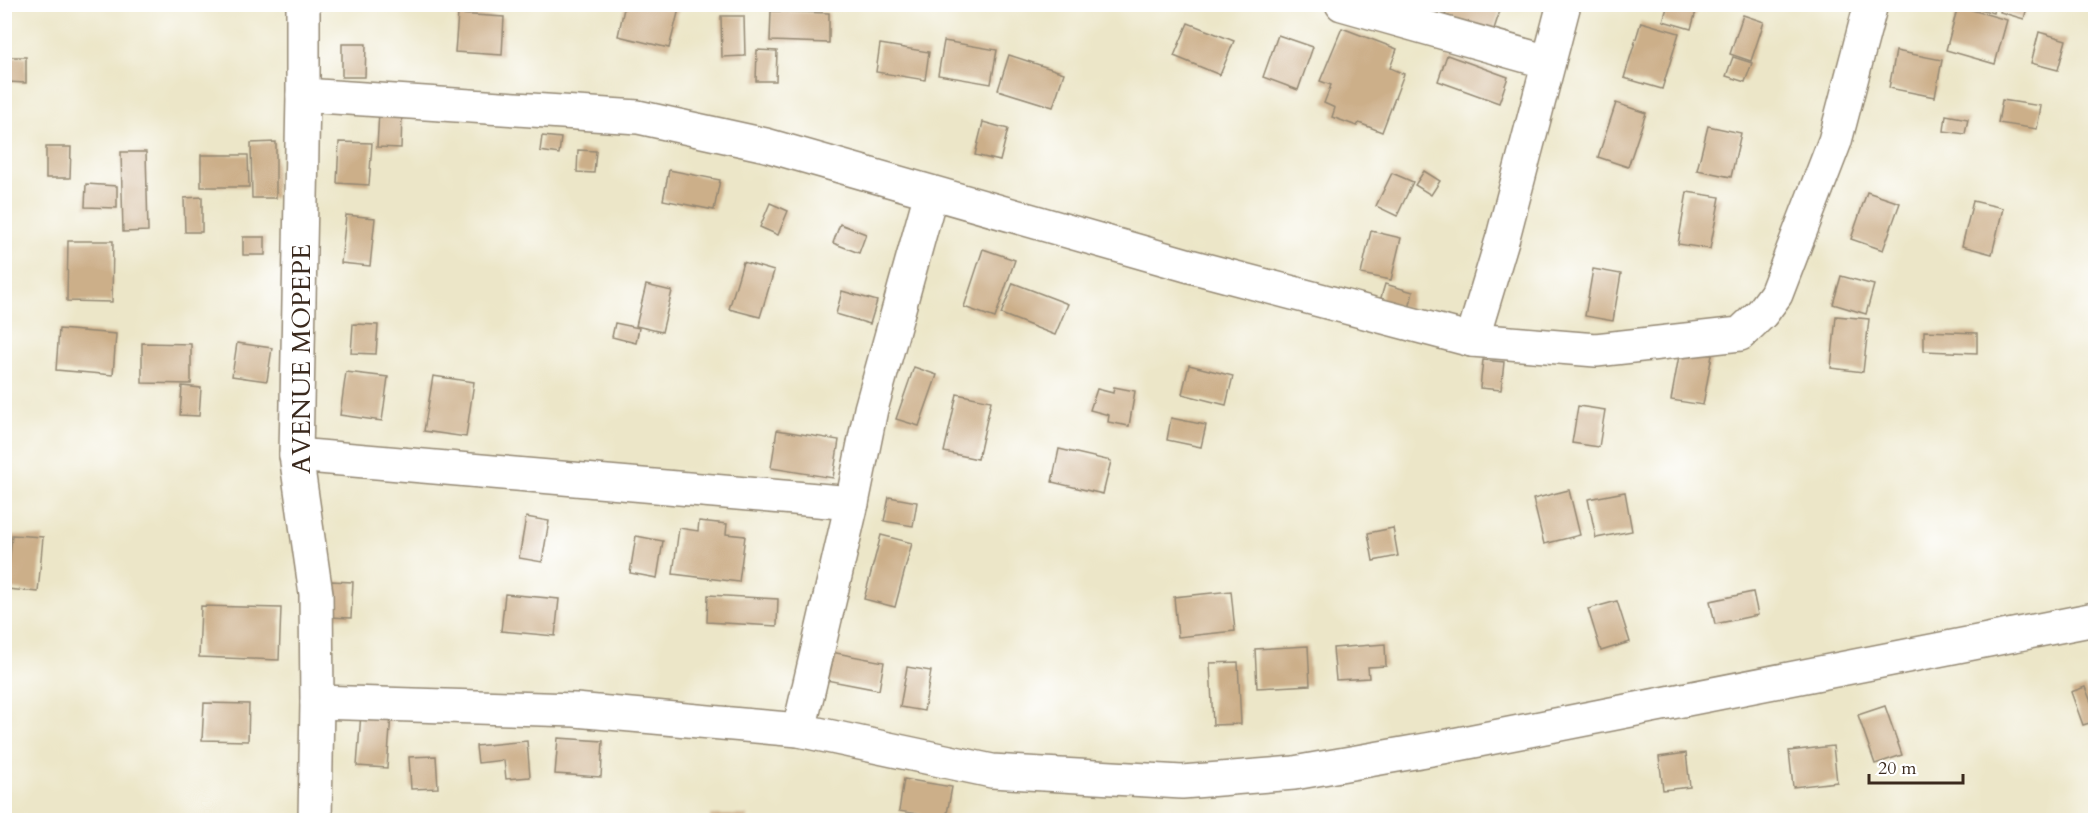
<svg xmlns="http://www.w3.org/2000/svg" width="2100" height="825" font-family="Cardo,serif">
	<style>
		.building { fill: #ccaf89 }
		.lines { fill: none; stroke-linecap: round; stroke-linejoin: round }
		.minor-casing { stroke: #948873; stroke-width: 36 }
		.minor { stroke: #fff; stroke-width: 33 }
		.labels { text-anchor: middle; stroke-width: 4.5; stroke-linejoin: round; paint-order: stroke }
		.street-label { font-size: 26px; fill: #3b2a1e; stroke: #fff }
	</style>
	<rect width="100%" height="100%" fill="#fff"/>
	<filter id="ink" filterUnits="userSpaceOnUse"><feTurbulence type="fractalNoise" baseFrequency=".0167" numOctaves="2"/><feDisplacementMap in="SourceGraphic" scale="12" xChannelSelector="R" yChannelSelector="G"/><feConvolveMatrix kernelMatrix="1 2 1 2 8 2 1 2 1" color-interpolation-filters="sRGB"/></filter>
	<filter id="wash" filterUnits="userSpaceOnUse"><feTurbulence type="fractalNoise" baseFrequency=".008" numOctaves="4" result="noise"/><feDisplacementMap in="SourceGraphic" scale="24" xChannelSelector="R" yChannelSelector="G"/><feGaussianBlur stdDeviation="1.35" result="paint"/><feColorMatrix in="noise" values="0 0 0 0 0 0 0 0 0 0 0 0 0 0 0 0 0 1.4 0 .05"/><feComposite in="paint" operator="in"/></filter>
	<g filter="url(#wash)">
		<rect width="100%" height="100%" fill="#ece6c8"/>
		<g id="blocks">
			<!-- building -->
			<g class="building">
				<polygon points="625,4 659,4 679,9 669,48 618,36"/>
				<polygon points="1668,4 1698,4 1691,29 1663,21"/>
				<polygon points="1965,4 1995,4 1993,13"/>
				<polygon points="2002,4 2028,4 2024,19 2000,12"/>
				<polygon points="1448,5 1489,5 1501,8 1493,32 1445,15"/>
				<polygon points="1958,6 2007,20 1995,64 1946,50"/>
				<polygon points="771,11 829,13 829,43 770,41"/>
				<polygon points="458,14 504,17 502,55 455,52"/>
				<polygon points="1743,15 1764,22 1751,61 1730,54"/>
				<polygon points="721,16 744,16 745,56 722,57"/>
				<polygon points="1641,22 1679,33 1662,89 1624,78"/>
				<polygon points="1188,23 1234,41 1220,75 1174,56"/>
				<polygon points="1342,28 1397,49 1390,68 1404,74 1382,132 1359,123 1357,126 1332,117 1335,108 1324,103 1331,85 1320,81"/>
				<polygon points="2039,32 2066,40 2058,70 2031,63"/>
				<polygon points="1278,35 1313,47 1298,90 1263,77"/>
				<polygon points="944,41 997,50 991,84 938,75"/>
				<polygon points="342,44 366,44 365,77 342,77"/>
				<polygon points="880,44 929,52 925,80 876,72"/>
				<polygon points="757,50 777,51 776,81 756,81"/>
				<polygon points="1896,51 1942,60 1935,97 1889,88"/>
				<polygon points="1009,55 1064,73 1053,107 998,90"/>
				<polygon points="1447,55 1508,77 1499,103 1438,81"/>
				<polygon points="10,57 26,57 26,83 8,82"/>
				<polygon points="1733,57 1752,63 1745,82 1726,76"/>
				<polygon points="2002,100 2041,106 2037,129 1998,123"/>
				<polygon points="1616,103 1646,113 1628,167 1598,157"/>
				<polygon points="379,112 402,113 401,148 377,147"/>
				<polygon points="1946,115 1968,119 1965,134 1944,131"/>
				<polygon points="983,122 1008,129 1000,161 975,155"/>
				<polygon points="1708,126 1741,133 1731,177 1697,170"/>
				<polygon points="542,136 561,138 559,154 540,151"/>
				<polygon points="276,142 276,198 252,198 251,143"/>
				<polygon points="339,142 372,143 369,185 337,183"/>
				<polygon points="46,147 71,147 70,178 46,178"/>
				<polygon points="578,150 596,151 594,173 577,172"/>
				<polygon points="121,152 146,152 148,231 123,232"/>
				<polygon points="201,155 248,155 249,187 201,187"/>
				<polygon points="669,170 720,180 714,210 663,200"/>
				<polygon points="1424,171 1440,181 1431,195 1415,185"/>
				<polygon points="1392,173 1413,182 1397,216 1376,206"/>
				<polygon points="86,184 117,186 117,208 85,207"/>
				<polygon points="1687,192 1720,197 1710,249 1678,244"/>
				<polygon points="1867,192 1900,203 1883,250 1851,239"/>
				<polygon points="202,197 202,232 185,232 184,198"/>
				<polygon points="1973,201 2003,208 1992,254 1962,246"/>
				<polygon points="770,203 788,211 778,235 760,227"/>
				<polygon points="346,215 375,218 370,266 341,263"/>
				<polygon points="840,224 866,234 859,253 833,243"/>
				<polygon points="1371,231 1401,238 1391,280 1361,274"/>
				<rect x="243" y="237" width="22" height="18"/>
				<polygon points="68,241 113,241 112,302 67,301"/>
				<polygon points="983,249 1015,260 995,318 964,307"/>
				<polygon points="743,262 774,271 760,317 729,309"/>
				<polygon points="1593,269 1621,274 1613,321 1585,316"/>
				<polygon points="1841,276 1874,285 1866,314 1833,304"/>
				<polygon points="1013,283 1068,304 1055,335 1001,314"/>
				<polygon points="1385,284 1413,292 1409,309 1380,301"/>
				<polygon points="646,285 672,291 662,332 636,326"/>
				<polygon points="842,291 877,301 870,324 836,314"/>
				<polygon points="1836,316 1869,319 1863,372 1831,368"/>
				<polygon points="615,323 639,328 636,343 612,337"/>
				<polygon points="353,324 378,325 376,354 351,353"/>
				<polygon points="59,329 116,334 113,375 56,370"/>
				<polygon points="1924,331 1977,333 1977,353 1924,351"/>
				<polygon points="142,343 191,344 191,384 142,383"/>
				<polygon points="237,343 272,348 267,381 232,376"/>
				<polygon points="1680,350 1712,355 1703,405 1671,400"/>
				<polygon points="1483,360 1504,362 1501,390 1480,388"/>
				<polygon points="1189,365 1233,376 1226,405 1182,394"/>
				<polygon points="914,367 937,375 919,426 896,419"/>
				<polygon points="346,372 388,377 382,421 340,415"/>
				<polygon points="433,376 474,382 466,437 424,431"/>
				<polygon points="182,386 201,388 199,416 180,415"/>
				<polygon points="1114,387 1135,391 1129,426 1108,422 1109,415 1090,410 1097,389 1113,393"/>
				<polygon points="957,394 991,401 978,459 944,452"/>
				<polygon points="1578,406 1605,410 1599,447 1572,443"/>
				<polygon points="1171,418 1206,425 1201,447 1167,440"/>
				<polygon points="777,430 839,440 833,478 771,468"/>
				<polygon points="1059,449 1111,461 1103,494 1052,482"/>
				<polygon points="1569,490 1580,535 1544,544 1533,499"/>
				<polygon points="1625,492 1632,531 1596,538 1588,499"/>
				<polygon points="889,497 917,502 913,526 884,521"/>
				<polygon points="526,517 549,521 542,562 519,558"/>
				<polygon points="699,521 727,524 726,534 745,536 739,582 673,574 679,528 698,531"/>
				<polygon points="1393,528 1398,556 1373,561 1368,533"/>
				<polygon points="12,535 43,537 38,592 7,589"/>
				<polygon points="881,535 912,543 895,607 864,599"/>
				<polygon points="636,536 663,541 657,578 630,573"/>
				<polygon points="330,581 353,582 351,618 328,617"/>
				<polygon points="1231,591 1235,631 1178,637 1174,597"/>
				<polygon points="1753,592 1758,615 1715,624 1710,601"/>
				<polygon points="505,594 559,599 555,636 501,631"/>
				<polygon points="708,595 778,599 777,626 707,622"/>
				<polygon points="1617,601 1630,642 1601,651 1588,609"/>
				<polygon points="201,606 281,608 279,660 199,657"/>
				<polygon points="1385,644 1386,666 1368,667 1369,678 1336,680 1333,648"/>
				<polygon points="1308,646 1310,685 1257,688 1255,649"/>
				<polygon points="831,652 884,662 879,690 826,680"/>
				<polygon points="1238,662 1241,724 1213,725 1210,663"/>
				<polygon points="907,667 931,671 924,711 900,707"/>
				<polygon points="2085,687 2096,714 2096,721 2083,725 2071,692"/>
				<polygon points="204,703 249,704 248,741 202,740"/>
				<polygon points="1885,706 1902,755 1875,764 1858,715"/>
				<polygon points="361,713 391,715 387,768 357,766"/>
				<polygon points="558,738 603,741 601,777 555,774"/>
				<polygon points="527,741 530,777 506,779 504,760 478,763 476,746"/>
				<polygon points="1833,746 1837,782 1793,787 1789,751"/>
				<polygon points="1686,753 1690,787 1663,790 1659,757"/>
				<polygon points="436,756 438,788 411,789 409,757"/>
				<polygon points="904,779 952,787 946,819 899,811"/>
				<rect x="710" y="815" width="38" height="5"/>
			</g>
		</g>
	</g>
	<g filter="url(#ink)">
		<use href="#blocks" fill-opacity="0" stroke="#948873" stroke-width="1.5"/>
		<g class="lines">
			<defs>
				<g id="minor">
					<polyline points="303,4 303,95 296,455 316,594 317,702 315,820"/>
					<polyline points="1342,4 1548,62"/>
					<polyline points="303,95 638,117 766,145 1190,266 1472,340 1596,350 1740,334 1762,313 1776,294 1835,141 1871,4"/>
					<polyline points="1472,340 1503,237 1564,4"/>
					<polyline points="296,455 852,503"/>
					<polyline points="317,702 575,710 799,730 992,771 1182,782 1294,773 1443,747 2095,619"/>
					<polyline points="799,730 852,503 871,409 931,193"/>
				</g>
			</defs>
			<!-- minor casing -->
			<use href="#minor" class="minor-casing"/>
			<!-- minor -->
			<use href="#minor" class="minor"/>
		</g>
	</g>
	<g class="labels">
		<!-- street labels -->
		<g class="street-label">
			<text transform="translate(301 359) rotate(-90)" y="9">AVENUE MOPEPE</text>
		</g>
	</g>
	<!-- margin -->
	<rect width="2100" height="825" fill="none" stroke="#fff" stroke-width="24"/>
	<!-- scale -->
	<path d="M1869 774v9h94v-9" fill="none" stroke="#3b2a1e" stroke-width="3"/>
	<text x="1878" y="774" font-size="18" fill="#3b2a1e" stroke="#ffffff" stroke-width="4.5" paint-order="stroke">20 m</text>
</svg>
